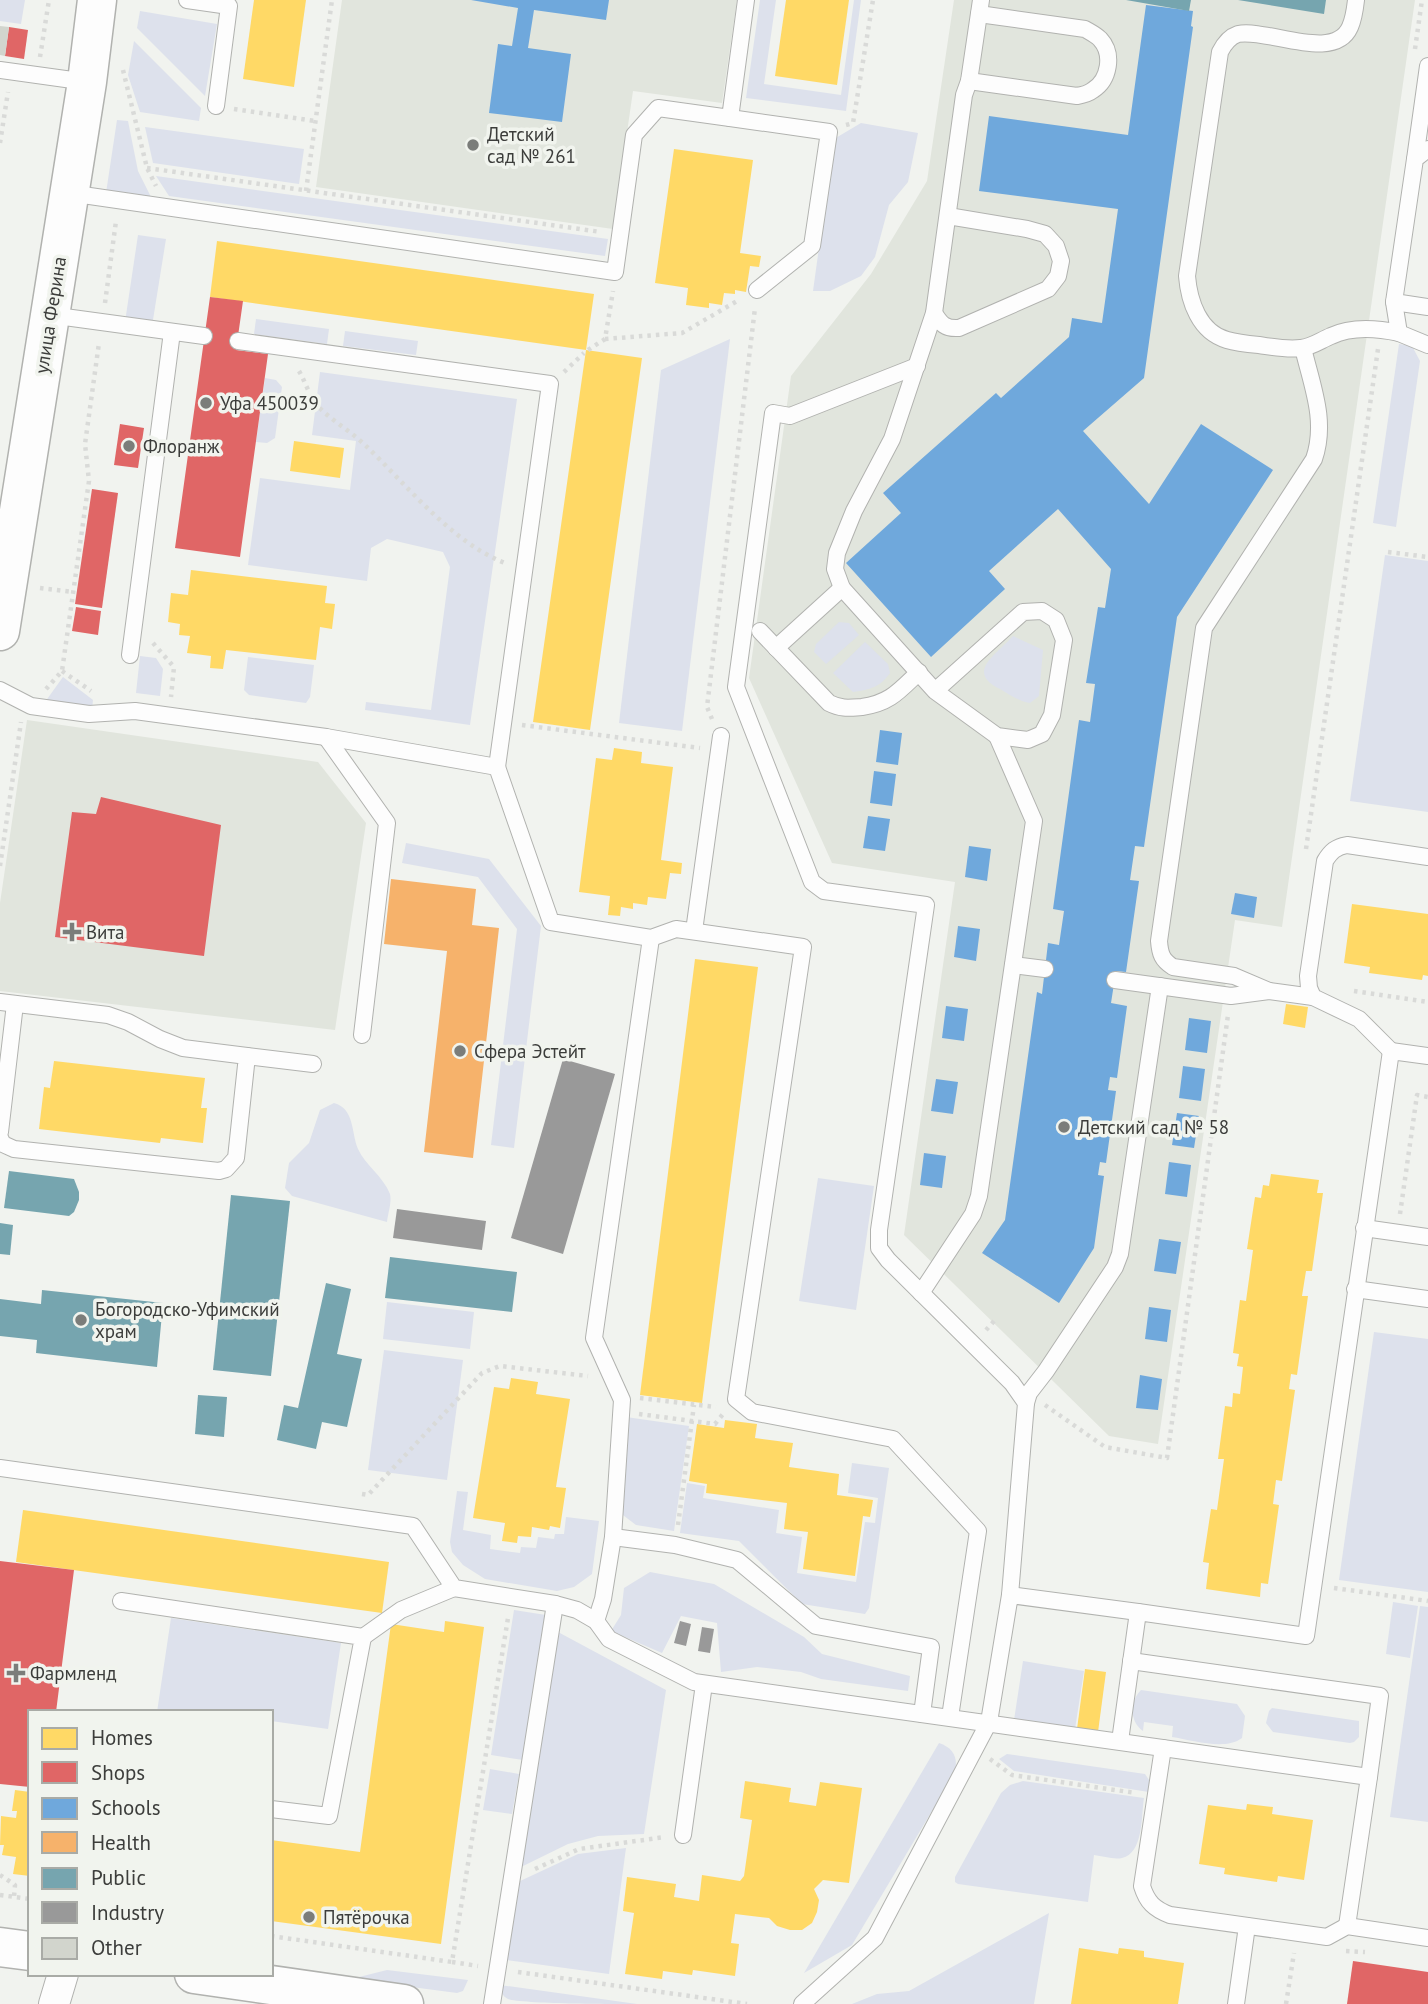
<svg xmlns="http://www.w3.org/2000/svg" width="1428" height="2004" font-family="'PT Sans',sans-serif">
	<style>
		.built { fill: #e1e5dd }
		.green { fill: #dde1ec }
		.homes { fill: #ffd966 }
		.shops { fill: #e06666 }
		.schools { fill: #6fa8dc }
		.health { fill: #f6b26b }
		.public { fill: #76a5af }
		.industry { fill: #999 }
		.building { fill: #d2d5cd }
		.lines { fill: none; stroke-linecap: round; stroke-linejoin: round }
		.service-casing { stroke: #b1b2af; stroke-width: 18 }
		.minor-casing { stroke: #b1b2af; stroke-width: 32 }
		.secondary-casing { stroke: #b1b2af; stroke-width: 41 }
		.path { stroke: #d9dad8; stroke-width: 4.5; stroke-dasharray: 3.5 5; stroke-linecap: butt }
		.service { stroke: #fdfdfd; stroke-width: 16 }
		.minor { stroke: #fdfdfd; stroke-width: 30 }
		.secondary { stroke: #fdfdfd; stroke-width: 38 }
		.poi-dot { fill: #7b7d7a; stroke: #f1f4ee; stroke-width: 2.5 }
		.labels { text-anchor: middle; stroke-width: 7; stroke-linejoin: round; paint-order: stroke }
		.poi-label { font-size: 19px; fill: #3c3d3b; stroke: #f1f4ee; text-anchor: start }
		.street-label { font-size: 19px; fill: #3c3d3b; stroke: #f1f4ee }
	</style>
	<rect width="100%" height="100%" fill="#f1f3ef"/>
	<!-- built -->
	<g class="built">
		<polygon points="342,0 737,0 722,103 633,91 613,229 316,187"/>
		<polygon points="954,0 1415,0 1282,927 1235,920 1158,1444 1109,1436 904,1235 955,882 832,863 749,678 791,376 871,274 927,181"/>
		<polygon points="27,720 318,762 366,823 335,1030 0,991 0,903"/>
	</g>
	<!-- green -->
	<g class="green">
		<polygon points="0,0 25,0 21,24 0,21"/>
		<polygon points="760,0 776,0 764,84 841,95 854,0 861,0 846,111 746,98"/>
		<polygon points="140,11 217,24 205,96 137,28"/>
		<polygon points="134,41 201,108 199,121 140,112 128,75"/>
		<polygon points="117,120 128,121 138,171 152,199 106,193"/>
		<polygon points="861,123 918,133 908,182 889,205 875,257 861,276 830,291 813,291 834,139"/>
		<polygon points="145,127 304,149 299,184 153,163"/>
		<polygon points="156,176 608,239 605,256 169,196"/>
		<polygon points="138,235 166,239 152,326 125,322"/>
		<polygon points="256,319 329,329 327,344 254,334"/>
		<polygon points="345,331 418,341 416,355 343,346"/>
		<polygon points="730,339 682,731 619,723 661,370"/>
		<polygon points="1399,344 1412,346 1420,361 1396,527 1373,523"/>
		<polygon points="320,372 517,399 470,725 365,710 366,702 431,710 450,567 443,552 387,539 371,548 367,581 248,565 260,478 350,490 356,441 312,435"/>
		<polygon points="265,378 276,380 282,387 275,438 267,443 256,442"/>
		<polygon points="1385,555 1428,561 1428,812 1350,801"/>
		<polygon points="839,622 849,623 859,635 826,664 814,652 816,644"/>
		<path d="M1013 636 1043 650 1039 696 1030 703C1019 701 1010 695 1000 689 965 672 996 655 1013 636Z"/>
		<path d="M865 642 888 664 890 673C879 688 871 689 853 692L833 673Z"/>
		<polygon points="140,656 156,658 163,669 160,696 136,693"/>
		<polygon points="248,657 314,665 310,697 306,703 249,695 244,690"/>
		<polygon points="63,677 93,700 92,709 45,702"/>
		<polygon points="406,843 489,859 541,926 514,1148 491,1145 517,929 478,877 402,863"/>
		<path d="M334 1103C355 1109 351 1132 358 1149 365 1165 383 1176 390 1194 392 1202 388 1213 387 1222L292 1196 285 1188 289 1163 309 1143 320 1110Z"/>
		<polygon points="818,1178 874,1186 856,1310 799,1301"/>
		<polygon points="387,1302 474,1312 470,1349 383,1339"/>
		<polygon points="1374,1332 1428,1339 1428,1592 1339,1580"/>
		<polygon points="384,1350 463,1360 447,1480 368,1470"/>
		<polygon points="626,1417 689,1426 674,1531 636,1525 619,1512"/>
		<polygon points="852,1463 889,1468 869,1608 865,1614 802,1604 739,1541 680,1533 687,1483 705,1486 703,1498 779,1510 776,1533 802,1537 797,1573 856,1582 865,1522 875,1523 878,1498 848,1493"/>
		<polygon points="457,1491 468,1492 463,1530 491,1535 490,1549 520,1553 521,1547 536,1548 538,1537 554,1539 555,1534 564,1534 566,1517 599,1521 592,1574 574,1587 557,1591 485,1579 463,1565 452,1552 450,1542"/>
		<polygon points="650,1572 714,1584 804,1637 822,1654 910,1676 908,1691 821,1679 801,1672 757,1667 721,1672 717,1623 681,1616 662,1653 611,1631 621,1615 624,1588"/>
		<polygon points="1393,1602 1418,1606 1410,1658 1386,1654"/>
		<polygon points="1420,1606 1428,1607 1428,1822 1390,1817"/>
		<polygon points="514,1610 546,1615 523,1760 491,1755"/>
		<polygon points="171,1618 341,1643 328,1729 271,1721 271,1712 157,1712"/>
		<polygon points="558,1632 666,1690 644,1834 598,1836 568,1844 519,1868"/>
		<polygon points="1023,1661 1084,1671 1075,1729 1014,1720"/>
		<path d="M1141 1690 1237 1704 1245 1716 1242 1738C1225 1751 1192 1740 1172 1737L1173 1726 1144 1722 1143 1731C1129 1721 1130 1701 1141 1690Z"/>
		<polygon points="1272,1708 1359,1721 1359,1737 1354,1742 1350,1743 1273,1732 1266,1723 1269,1711"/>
		<path d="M939 1743C954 1748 959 1759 954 1774L852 1945 804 1973Z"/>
		<polygon points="1007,1754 1145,1774 1149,1780 1149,1792 1014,1771 999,1759"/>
		<polygon points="490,1769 519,1774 512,1814 483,1810"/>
		<path d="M1023 1781 1144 1798C1141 1815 1144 1853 1122 1858 1114 1860 1103 1856 1094 1855L1088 1902 958 1884 955 1882V1877L1001 1793 1010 1785Z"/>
		<polygon points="626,1848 609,1974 507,1960 518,1882 578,1854"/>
		<polygon points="1049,1913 1034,2004 852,2004 877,1994 909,1991"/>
		<polygon points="387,1970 468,1980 463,1991 457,1993 351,1979"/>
		<path d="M500 1985 637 2004C615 2004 522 2004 508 1999 502 1996 501 1992 500 1985Z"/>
	</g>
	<!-- homes -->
	<g class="homes">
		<polygon points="254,0 306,0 294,87 243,79"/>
		<polygon points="786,0 849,0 837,85 775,76"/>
		<polygon points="674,149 753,160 740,253 761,256 759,267 750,266 746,292 735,290 735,294 724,293 722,305 709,303 709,308 686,305 688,288 655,283"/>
		<polygon points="217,241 594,294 586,350 642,358 590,730 533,722 586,350 210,297"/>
		<polygon points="294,441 344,448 340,478 290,471"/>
		<polygon points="191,570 327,586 325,603 335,604 332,629 320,627 316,660 226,650 223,669 210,668 211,656 187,653 190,636 179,635 180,624 168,622 171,593 188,595"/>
		<polygon points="614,748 642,752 641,763 673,767 661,860 682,863 681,874 670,873 666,899 648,897 647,905 633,903 633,909 621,907 620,916 608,915 610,896 579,892 596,758 612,760"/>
		<polygon points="1352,904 1428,914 1428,976 1423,975 1422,980 1369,973 1370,967 1344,963"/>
		<polygon points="695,959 758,967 702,1403 640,1395"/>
		<polygon points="1286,1004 1308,1007 1305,1028 1283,1024"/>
		<polygon points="54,1061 205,1078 201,1108 207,1108 203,1143 161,1138 160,1143 39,1129 44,1087 50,1088"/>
		<polygon points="1271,1174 1319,1180 1317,1193 1323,1193 1312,1271 1306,1271 1302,1296 1308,1296 1297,1375 1291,1374 1289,1389 1295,1390 1282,1481 1276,1480 1273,1504 1279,1505 1268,1584 1261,1583 1260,1597 1206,1589 1209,1563 1203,1562 1211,1509 1217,1510 1224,1459 1218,1459 1225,1406 1232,1407 1233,1393 1240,1394 1243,1367 1237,1366 1239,1354 1233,1353 1240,1300 1246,1301 1253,1250 1247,1249 1255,1197 1261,1198 1263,1185 1269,1186"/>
		<polygon points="511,1378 538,1382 536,1394 570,1399 556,1487 566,1488 560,1528 550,1526 549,1530 532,1527 531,1537 518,1536 517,1543 502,1541 505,1523 473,1518 494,1387 509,1389"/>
		<polygon points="725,1420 757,1424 755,1438 793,1443 789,1467 839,1474 837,1495 873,1500 870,1517 863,1516 855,1576 803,1569 808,1532 784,1529 787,1503 706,1493 707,1484 689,1481 697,1424 724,1428"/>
		<polygon points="23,1510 389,1562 382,1613 16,1562"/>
		<polygon points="445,1621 484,1627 441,1944 271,1921 271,1840 360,1852 391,1624 444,1632"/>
		<polygon points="1085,1669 1106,1672 1098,1732 1077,1729"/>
		<polygon points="745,1781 791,1788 789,1802 816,1806 820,1782 862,1788 849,1883 823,1880 814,1889 819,1900 817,1912 812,1923 802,1930 790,1930 777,1926 769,1918 735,1914 731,1943 739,1944 735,1976 693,1970 692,1975 663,1971 662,1979 625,1974 634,1913 623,1911 627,1877 676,1884 674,1897 699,1901 702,1875 740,1881 744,1876 752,1820 740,1818"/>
		<polygon points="15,1790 30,1792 30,1876 13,1874 16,1857 2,1855 4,1845 0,1845 1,1816 16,1818 17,1811 12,1811"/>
		<polygon points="1247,1804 1273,1807 1272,1814 1313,1820 1304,1880 1278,1876 1277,1882 1224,1874 1225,1868 1199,1864 1208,1805 1246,1810"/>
		<polygon points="1079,1948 1118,1954 1119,1948 1144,1951 1144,1957 1184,1963 1178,2004 1071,2004"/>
	</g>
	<!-- shops -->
	<g class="shops">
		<polygon points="9,27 28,30 24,59 5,56"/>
		<polygon points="210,297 243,301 236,350 268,354 240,557 175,548"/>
		<polygon points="120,424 144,428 138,468 114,465"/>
		<polygon points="92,489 118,493 102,608 75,604"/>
		<polygon points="76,607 101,611 98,635 72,631"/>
		<polygon points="101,797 221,825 204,956 55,937 72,812 96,814"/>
		<polygon points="0,1561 74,1570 56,1712 30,1712 30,1787 0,1784"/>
		<polygon points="1353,1961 1428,1972 1428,2004 1347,2004"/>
	</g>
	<!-- schools -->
	<g class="schools">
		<polygon points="471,0 609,0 606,20 534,10 528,48 571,54 562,122 489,113 498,44 512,46 518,8"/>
		<polygon points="1146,5 1193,11 1191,26 1193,27 1144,378 1083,431 1149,504 1201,424 1273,470 1177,617 1144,847 1135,846 1130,880 1139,881 1126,972 1116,971 1111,1003 1127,1006 1117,1078 1110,1077 1108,1090 1116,1091 1106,1163 1100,1162 1098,1175 1104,1176 1094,1248 1059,1303 982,1253 1005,1220 1037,992 1042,994 1048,943 1059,945 1064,911 1053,909 1079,720 1090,722 1095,684 1086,683 1098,607 1105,608 1111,569 1058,509 989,571 1005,589 931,657 846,563 901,513 883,493 996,393 1001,398 1069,337 1072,318 1102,323 1118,209 979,191 989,116 1128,135"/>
		<polygon points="880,730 902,733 898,765 876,762"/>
		<polygon points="874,771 896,774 892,806 870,803"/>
		<polygon points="868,816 890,819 885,851 863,848"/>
		<polygon points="969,846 991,849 987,881 965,877"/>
		<polygon points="1235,893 1257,897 1254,918 1231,914"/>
		<polygon points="958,926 980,929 976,961 954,957"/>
		<polygon points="946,1006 968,1009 964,1041 942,1038"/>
		<polygon points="1189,1018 1211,1021 1207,1053 1185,1050"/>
		<polygon points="1183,1066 1205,1069 1201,1101 1179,1098"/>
		<polygon points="936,1079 958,1082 953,1114 931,1111"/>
		<polygon points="1177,1113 1199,1116 1194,1148 1172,1145"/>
		<polygon points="924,1153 946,1156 942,1188 920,1185"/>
		<polygon points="1169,1162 1191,1165 1187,1197 1165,1194"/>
		<polygon points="1159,1239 1181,1242 1176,1274 1154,1271"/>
		<polygon points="1149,1307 1171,1310 1167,1342 1145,1339"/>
		<polygon points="1140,1375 1162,1379 1158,1410 1136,1408"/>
	</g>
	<!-- health -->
	<polygon class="health" points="391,879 476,889 472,925 499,928 473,1158 424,1152 447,951 384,944"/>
	<!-- public -->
	<g class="public">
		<polygon points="1126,0 1191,0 1189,11"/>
		<polygon points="1238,0 1326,0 1324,14"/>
		<polygon points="9,1171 74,1179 79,1192 79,1200 74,1212 69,1216 4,1208"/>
		<polygon points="231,1195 290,1201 271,1376 213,1370"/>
		<polygon points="0,1223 13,1225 10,1255 0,1254"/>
		<polygon points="390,1257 517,1272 512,1312 385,1298"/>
		<polygon points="326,1283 351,1289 337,1354 362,1359 347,1427 322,1422 316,1449 277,1440 284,1405 298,1408"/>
		<polygon points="42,1290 163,1303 157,1367 36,1353 37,1340 0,1336 0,1299 41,1304"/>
		<polygon points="198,1395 227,1397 224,1437 195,1434"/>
	</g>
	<!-- industry -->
	<g class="industry">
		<polygon points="563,1059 615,1074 563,1254 511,1238"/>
		<polygon points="397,1209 486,1221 482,1250 393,1238"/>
		<polygon points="680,1621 691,1624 686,1646 674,1643"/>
		<polygon points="702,1627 714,1629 710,1653 698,1651"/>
	</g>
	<!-- building -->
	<polygon class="building" points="0,26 9,27 5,56 0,55"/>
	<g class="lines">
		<defs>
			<g id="service">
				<polyline points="187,0 229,6 216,106"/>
				<path d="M1356 0C1355 9 1354 18 1350 27 1334 63 1268 28 1238 34 1229 37 1224 44 1220 52L1187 276C1189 301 1199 332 1227 340 1237 343 1248 344 1259 345 1273 347 1287 350 1301 348 1312 347 1321 340 1331 336 1352 326 1376 328 1399 333"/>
				<polyline points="0,70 87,82"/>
				<path d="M969 81 1077 96C1083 95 1088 94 1093 90 1109 80 1114 54 1100 39 1096 35 1090 32 1085 29L979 14"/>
				<polyline points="730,118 829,132 812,246 757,290"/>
				<polyline points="1428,149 1415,159 1394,302 1399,333 1428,345"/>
				<polyline points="1415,159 1428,66"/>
				<polyline points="69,193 615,272 634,135 658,108 730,118 746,0"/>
				<polyline points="1394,302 1428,307"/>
				<path d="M934 313C941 324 945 329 959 328L1048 289 1058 276 1061 261 1056 246 1045 234 1027 229 948 216"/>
				<polyline points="50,315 204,336"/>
				<polyline points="238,341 550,384 497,767"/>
				<polyline points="917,366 790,416 773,413 736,687 812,882 824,891 926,905 879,1230 879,1248 888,1260 1012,1383 1026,1403 1010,1595"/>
				<path d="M760 631 829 703C841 709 848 708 862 707 890 703 899 691 919 672"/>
				<polyline points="776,648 842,588"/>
				<polyline points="130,655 172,332"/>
				<polyline points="0,690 31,706 89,714 135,711 326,737 497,767 551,922 651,938 676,929 803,947 736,1399 752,1412 893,1439 978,1531 950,1717"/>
				<polyline points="935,691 1023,612 1042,611 1056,620 1064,640 1052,715 1042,734 1028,740 997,736 935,691 842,588 835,569 837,553 854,511 892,439 934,313 964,95 969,81 981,0"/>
				<polyline points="326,737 387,823 362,1035"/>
				<polyline points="694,931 721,736"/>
				<polyline points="1013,965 1045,969"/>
				<polyline points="1115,980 1231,996 1269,991 1313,997"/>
				<path d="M1269 991 1234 976 1173 967C1162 960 1160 954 1159 941L1204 628 1314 459C1327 421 1312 386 1303 348"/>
				<polyline points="0,1002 108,1015 128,1022 160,1039 183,1048 247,1056 236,1158 226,1169 219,1171 14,1149 3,1144 0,1138"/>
				<path d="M1391 1051 1359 1019 1313 997 1309 988 1308 976 1325 861C1331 851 1336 847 1347 845L1428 857"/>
				<polyline points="247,1056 313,1064"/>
				<polyline points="0,1132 15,1004"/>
				<polyline points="1364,1228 1428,1237"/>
				<polyline points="1355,1289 1428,1299"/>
				<polyline points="921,1293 973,1214 979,1196 1034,821 997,736"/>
				<polyline points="1026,1403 1029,1393 1046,1371 1115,1267 1120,1254 1160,986"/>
				<polyline points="0,1468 413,1526 454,1588 555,1604 492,2004"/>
				<polyline points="613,1537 675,1545 737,1560 816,1626 931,1647 922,1714"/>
				<polyline points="121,1601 363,1637 329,1816 271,1809"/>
				<polyline points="555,1604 577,1610 596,1621 609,1639 694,1682 1369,1777 1347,1926"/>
				<polyline points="596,1621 603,1599 613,1537 622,1400 594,1338 651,938"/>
				<polyline points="363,1637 401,1610 454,1588"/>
				<polyline points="1131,1661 1380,1696 1369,1777"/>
				<polyline points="1120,1741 1138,1612 1306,1636 1391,1051 1428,1056"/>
				<path d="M1163 1748 1142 1886C1147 1902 1154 1909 1170 1915L1327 1937 1347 1926 1428 1938"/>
				<polyline points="683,1835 704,1684"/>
				<polyline points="802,2004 875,1938 989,1722 1010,1595 1138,1612"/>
				<polyline points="1236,2004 1247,1926"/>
			</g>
			<polyline id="minor" points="54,2004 63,1974"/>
			<g id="secondary">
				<polyline points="0,631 87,82 97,0"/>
				<polyline points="0,1947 30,1951"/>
				<polyline points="194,1974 404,2004"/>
			</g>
		</defs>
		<!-- service casing -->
		<use href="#service" class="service-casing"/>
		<!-- minor casing -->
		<use href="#minor" class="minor-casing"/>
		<!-- secondary casing -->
		<use href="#secondary" class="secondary-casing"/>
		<!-- path -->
		<g class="path">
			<polyline points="1415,49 1422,0"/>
			<polyline points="40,57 49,0"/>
			<polyline points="123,70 147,168 156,186"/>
			<polyline points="234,109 315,121"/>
			<polyline points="846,125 853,123 873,0"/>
			<polyline points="0,143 8,92"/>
			<polyline points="147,168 601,232"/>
			<polyline points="306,191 332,0"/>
			<polyline points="105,303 116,221"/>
			<polyline points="605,339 682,333 739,300"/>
			<polyline points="588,350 605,339 613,291"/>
			<path d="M299 371C305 381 309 395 316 404 330 420 351 431 366 446 406 484 452 543 505 563"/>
			<polyline points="564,372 584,353"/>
			<polyline points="1388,552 1428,557"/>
			<polyline points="40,588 73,592"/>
			<polyline points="153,643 174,667 171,697"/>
			<polyline points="62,671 91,691"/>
			<polyline points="46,689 62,671 89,481 85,444 99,343"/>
			<polyline points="712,719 707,707 755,308"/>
			<polyline points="522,725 700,748"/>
			<polyline points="1306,849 1378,349"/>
			<polyline points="0,866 21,722"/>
			<polyline points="1354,991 1428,1002"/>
			<polyline points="1400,1214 1417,1095 1428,1097"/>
			<polyline points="986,1330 995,1320"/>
			<polyline points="640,1398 716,1407"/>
			<polyline points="1045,1405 1105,1447 1167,1458 1228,1015"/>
			<polyline points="639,1414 715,1424 723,1414"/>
			<polyline points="362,1494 368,1495 482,1373 500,1366 588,1376"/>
			<polyline points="678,1525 694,1405"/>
			<polyline points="1334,1588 1428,1601"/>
			<polyline points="990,1759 1012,1775 1136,1793"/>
			<polyline points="535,1869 579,1849 665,1837"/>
			<polyline points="0,1875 15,1885 14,1897"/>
			<polyline points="0,1895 30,1899"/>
			<polyline points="271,1936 452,1962 508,1618"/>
			<polyline points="1346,1951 1365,1952"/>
			<polyline points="452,1962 478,1966"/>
			<polyline points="518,1972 747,2004"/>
			<polyline points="1286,2004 1294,1953"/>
		</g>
		<!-- service -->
		<use href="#service" class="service"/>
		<!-- minor -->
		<use href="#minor" class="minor"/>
		<!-- secondary -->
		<use href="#secondary" class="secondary"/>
	</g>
	<!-- markers -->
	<g class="poi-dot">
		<circle cx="473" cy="145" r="7"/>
		<circle cx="206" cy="403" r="7"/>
		<circle cx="129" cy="446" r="7"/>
		<path d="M68.5 921.5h7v7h7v7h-7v7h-7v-7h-7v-7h7z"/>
		<circle cx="460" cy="1051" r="7"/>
		<circle cx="1064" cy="1127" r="7"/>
		<circle cx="81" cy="1320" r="7"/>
		<path d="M12.5 1662.5h7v7h7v7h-7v7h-7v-7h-7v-7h7z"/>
		<circle cx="309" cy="1917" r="7"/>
	</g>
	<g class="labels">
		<!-- poi labels -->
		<g class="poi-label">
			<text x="487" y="141">Детский<tspan x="487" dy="22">сад № 261</tspan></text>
			<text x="220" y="410">Уфа 450039</text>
			<text x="143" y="453">Флоранж</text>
			<text x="86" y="939">Вита</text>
			<text x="474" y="1058">Сфера Эстейт</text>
			<text x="1078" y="1134">Детский сад № 58</text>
			<text x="95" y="1316">Богородско-Уфимский<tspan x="95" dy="22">храм</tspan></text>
			<text x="30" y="1680">Фармленд</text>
			<text x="323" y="1924">Пятёрочка</text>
		</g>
		<!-- street labels -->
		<g class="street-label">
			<text transform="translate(50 315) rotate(-81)" y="7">улица Ферина</text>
		</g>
	</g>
	<!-- legend -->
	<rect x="28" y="1710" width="245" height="266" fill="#f1f4ee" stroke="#a9aba6" stroke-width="2"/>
	<rect x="42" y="1728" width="35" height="21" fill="#ffd966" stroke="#a9aba6" stroke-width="2"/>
	<text x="91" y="1745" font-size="21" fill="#3c3d3b">Homes</text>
	<rect x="42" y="1762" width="35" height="21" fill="#e06666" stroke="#a9aba6" stroke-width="2"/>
	<text x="91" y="1780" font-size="21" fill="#3c3d3b">Shops</text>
	<rect x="42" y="1798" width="35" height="21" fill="#6fa8dc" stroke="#a9aba6" stroke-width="2"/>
	<text x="91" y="1815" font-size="21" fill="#3c3d3b">Schools</text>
	<rect x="42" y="1832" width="35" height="21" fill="#f6b26b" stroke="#a9aba6" stroke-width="2"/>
	<text x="91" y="1850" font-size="21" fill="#3c3d3b">Health</text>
	<rect x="42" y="1868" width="35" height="21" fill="#76a5af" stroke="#a9aba6" stroke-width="2"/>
	<text x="91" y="1885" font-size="21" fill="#3c3d3b">Public</text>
	<rect x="42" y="1902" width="35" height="21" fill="#999999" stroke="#a9aba6" stroke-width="2"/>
	<text x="91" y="1920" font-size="21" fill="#3c3d3b">Industry</text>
	<rect x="42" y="1938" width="35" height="21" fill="#d2d5cd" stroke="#a9aba6" stroke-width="2"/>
	<text x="91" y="1955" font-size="21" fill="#3c3d3b">Other</text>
</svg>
